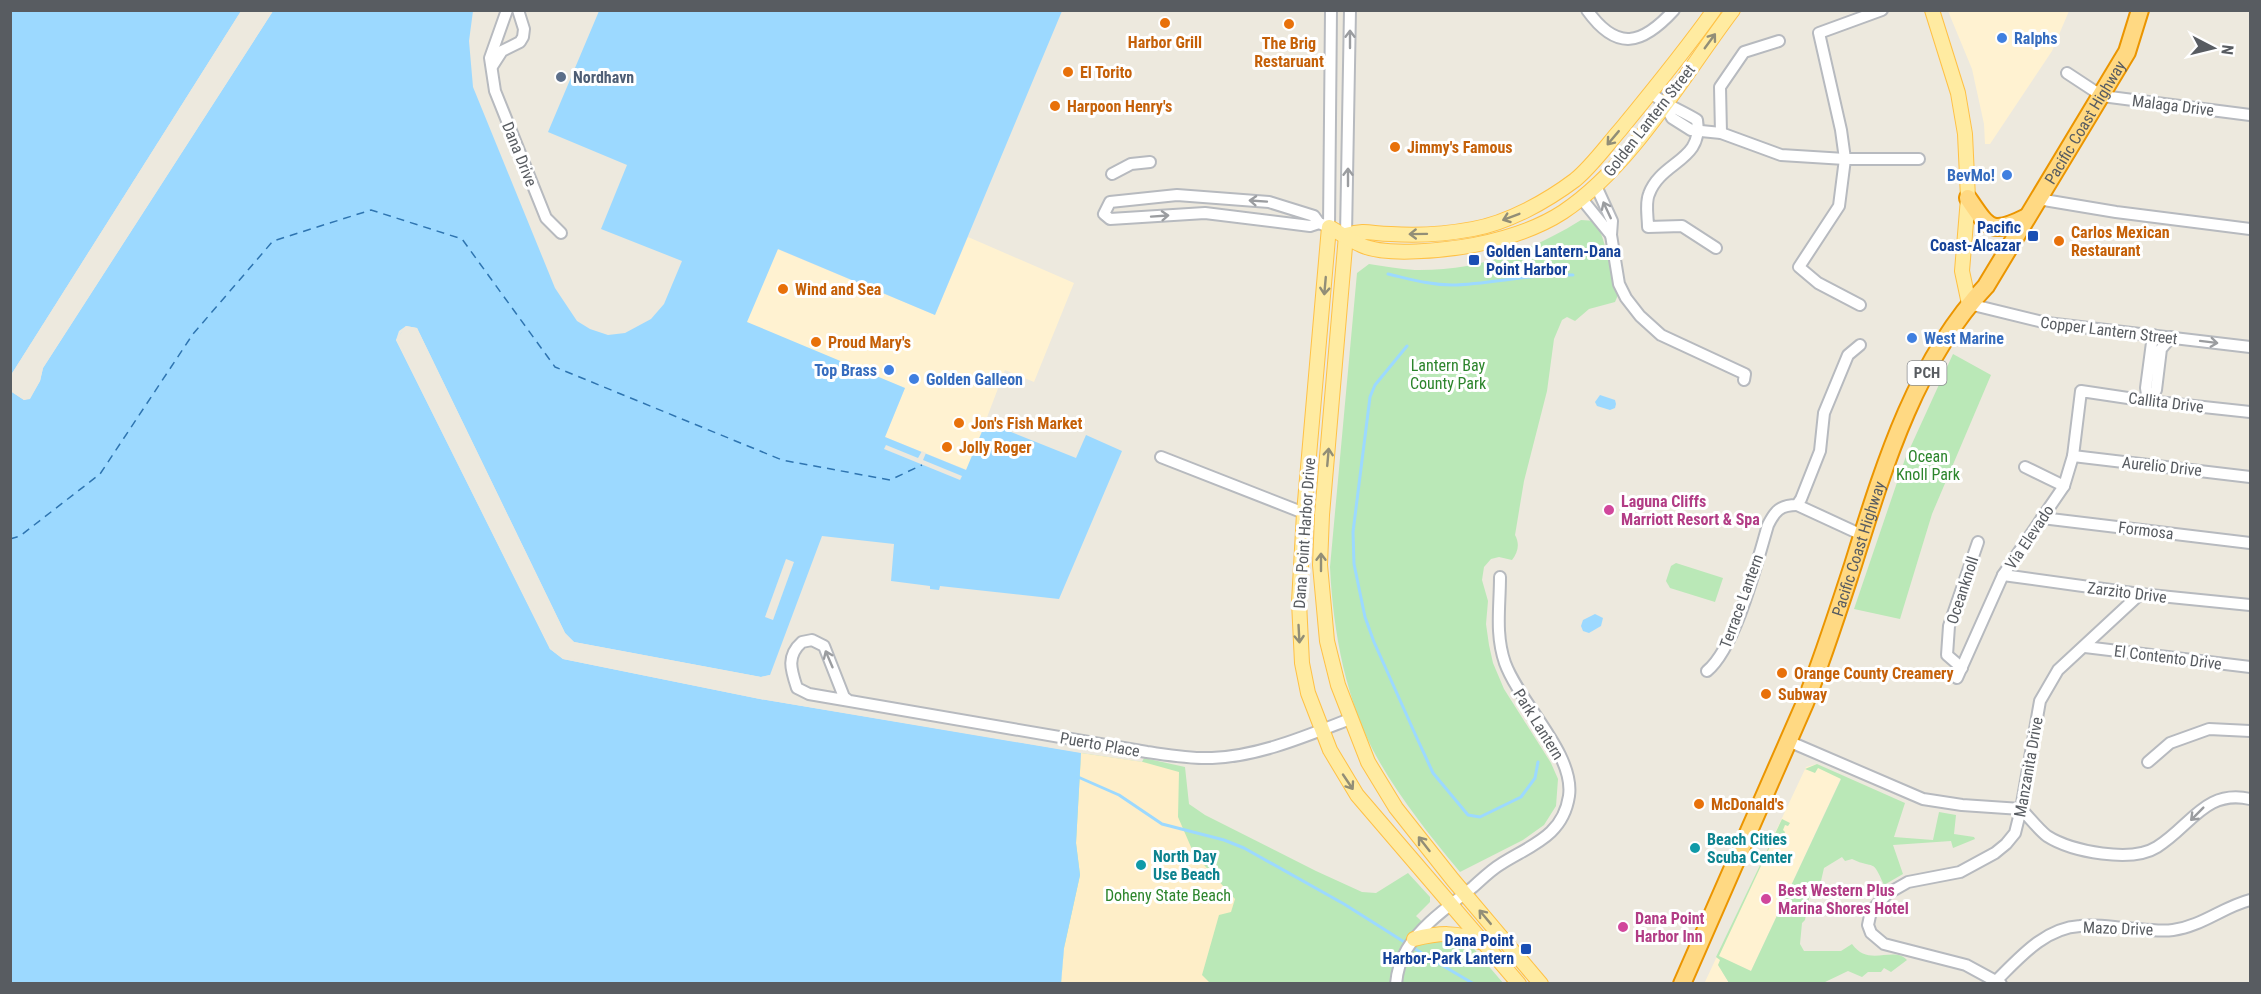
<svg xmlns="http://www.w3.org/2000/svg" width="2261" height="994" font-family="'Roboto Condensed',sans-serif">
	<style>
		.commercial { fill: #fff2d1 }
		.green { fill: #bae8b7 }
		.sand { fill: #feeec8 }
		.water { fill: #9cd9ff }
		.pier { fill: #ede9de }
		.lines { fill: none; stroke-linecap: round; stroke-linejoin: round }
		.stream { stroke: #9cd9ff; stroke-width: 3 }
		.ferry { stroke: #2f75b1; stroke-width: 1.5; stroke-dasharray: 8 6; stroke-linecap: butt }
		.minor-casing { stroke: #b7babf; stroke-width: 14 }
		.major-casing { stroke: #ffc145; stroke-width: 16 }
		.highway-casing { stroke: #eb9500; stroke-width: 20 }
		.minor { stroke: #fff; stroke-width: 10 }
		.major { stroke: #ffeba1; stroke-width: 14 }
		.highway { stroke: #ffd983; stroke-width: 16 }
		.oneway { stroke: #9b9da0 }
		.oneway2 { stroke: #928e77 }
		.food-dot { fill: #e8710a; stroke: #fff; stroke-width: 2 }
		.shop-dot { fill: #3f7fe0; stroke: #fff; stroke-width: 2 }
		.service-dot { fill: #5c6f8a; stroke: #fff; stroke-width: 2 }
		.transit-dot { fill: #1a4fb4; stroke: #fff; stroke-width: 2 }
		.hotel-dot { fill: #d1479c; stroke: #fff; stroke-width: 2 }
		.culture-dot { fill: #0f9aa8; stroke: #fff; stroke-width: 2 }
		.labels { text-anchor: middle; stroke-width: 6; stroke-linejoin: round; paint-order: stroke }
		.shield { fill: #fff; stroke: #8a8d90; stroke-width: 1.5 }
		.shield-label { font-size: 15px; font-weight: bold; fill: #585c61 }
		.shop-label { font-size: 16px; font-weight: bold; fill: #366cbe; stroke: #fff; text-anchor: start }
		.food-label { font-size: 16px; font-weight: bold; fill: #c56008; stroke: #fff; text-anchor: start }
		.service-label { font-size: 16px; font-weight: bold; fill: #4e5e75; stroke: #fff; text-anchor: start }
		.street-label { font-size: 16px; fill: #585c61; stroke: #fff }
		.transit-label { font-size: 16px; font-weight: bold; fill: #164399; stroke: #fff; text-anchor: end }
		.park-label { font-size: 16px; fill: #2c852c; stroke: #fff }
		.hotel-label { font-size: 16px; font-weight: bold; fill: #b23c85; stroke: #fff; text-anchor: start }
		.culture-label { font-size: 16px; font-weight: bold; fill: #0d838f; stroke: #fff; text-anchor: start }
	</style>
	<rect width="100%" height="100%" fill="#ede9de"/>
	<!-- commercial -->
	<g class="commercial">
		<polygon points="1948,11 2069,11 2052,51 1990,144 1985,144 1984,124 1972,69"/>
		<polygon points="968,237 1074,283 1034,382 1005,370 967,470 885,437 905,388 746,323 777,249 935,315"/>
		<polygon points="1817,764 1842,776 1751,971 1722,958 1719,966 1729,983 1704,984 1806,767"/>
	</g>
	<!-- green -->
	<g class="green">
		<path d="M1581 220 1596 221C1607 245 1610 270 1618 295L1615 302 1589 309 1575 321 1567 317 1562 320 1554 339 1547 391 1524 481 1515 535C1520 544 1518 552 1512 560L1499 557 1491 559 1484 567 1482 580 1488 601 1486 624 1489 645 1493 663 1504 689 1551 763 1558 779 1556 806 1544 825 1523 840 1460 872C1431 837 1402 801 1379 761 1346 703 1333 632 1330 567L1357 273 1369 264C1384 266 1400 269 1415 270 1476 271 1530 252 1581 220Z"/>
		<polygon points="1953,354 1991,375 1932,514 1900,619 1854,609 1905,459"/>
		<polygon points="1676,563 1723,578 1715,602 1670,588 1666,581 1671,566"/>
		<polygon points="1081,753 1142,762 1144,758 1185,767 1189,804 1205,815 1316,871 1362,892 1376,893 1408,873 1430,897 1430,902 1416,916 1438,937 1469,943 1503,983 1061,984"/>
		<path d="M1817 764 1905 803 1894 837 1933 840 1939 812 1956 815 1954 834 1974 837 1975 839 1953 848 1951 841 1893 845 1903 874 1884 885C1872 857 1875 870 1852 859L1845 861 1842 857 1824 868 1821 881 1809 898 1805 920 1802 923 1800 944 1804 951H1841L1852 944C1869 968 1893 945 1907 960L1891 972 1884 968 1881 972H1868L1862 977 1848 971 1823 983H1729L1718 965 1720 960 1716 957 1782 819 1790 823 1788 826 1785 825 1783 830 1785 832 1784 835 1774 838 1719 956 1751 971 1841 779 1818 768 1815 773 1805 769Z"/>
	</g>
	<!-- sand -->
	<polygon class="sand" points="1081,753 1143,762 1179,772 1178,817 1194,854 1235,899 1231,912 1219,915 1202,975 1210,983 1061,984 1064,948 1080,875 1076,843"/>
	<!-- water -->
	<g class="water">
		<polygon points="11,11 241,11 11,375"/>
		<polygon points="273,11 473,11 469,41 473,87 555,288 577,321 590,329 608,335 625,333 651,319 664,304 682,261 601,229 627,165 548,132 599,11 1062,11 935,315 778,249 747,322 905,388 885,437 966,470 986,422 1076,458 1086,435 1122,451 1059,599 940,586 939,590 930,589 930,586 891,581 894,544 822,536 770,675 761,677 574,642 565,633 417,328 406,326 396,340 550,649 563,659 760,699 1081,753 1076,843 1080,875 1064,948 1061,983 11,983 10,391 24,400 30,398 40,381 43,368"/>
		<polygon points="1600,395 1615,400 1616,404 1615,408 1610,410 1597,406 1595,402"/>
		<polygon points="1595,614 1603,618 1601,626 1589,633 1583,631 1581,626 1583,620"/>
	</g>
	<!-- pier -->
	<g class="pier">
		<polygon points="244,10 13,377 10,378 11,375 241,11"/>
		<polygon points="269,10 273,11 43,368 40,381 30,399 24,400 11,391 11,388 25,397 28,396 38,380 40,366"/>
		<polygon points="406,326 417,328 565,633 574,642 761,677 770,675 773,677 761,680 574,645 563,636 415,331 407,329 401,333 399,340 553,647 564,657 760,696 1082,750 1084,753 760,699 563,659 550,649 396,340 399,331"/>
		<polygon points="886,445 918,458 922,451 926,453 923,460 962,476 960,480 884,449"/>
		<polygon points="786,559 794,562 773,620 765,617"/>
	</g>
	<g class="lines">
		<!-- stream -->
		<g class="stream">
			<path d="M1388 274C1410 279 1430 285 1452 285 1493 284 1532 273 1573 275"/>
			<polyline points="1407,346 1375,385 1370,397 1353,532 1354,564 1365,617 1374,642 1416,736 1433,773 1468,815 1480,817 1521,797 1535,778 1538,762"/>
			<polyline points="1078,777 1119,795 1162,824 1224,840 1244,848 1344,904 1428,957 1474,984"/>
		</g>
		<!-- ferry -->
		<polyline class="ferry" points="10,539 20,536 100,474 193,334 273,241 371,210 462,239 555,367 782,460 890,480 922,465"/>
		<defs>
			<g id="minor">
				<polyline points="507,10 490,58 495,91 546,218 561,233"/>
				<path d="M1587 10C1617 52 1642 45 1674 10"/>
				<polyline points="493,65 502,51 520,42 523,37 524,29 518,10"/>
				<polyline points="2067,73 2102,96 2250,115"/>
				<path d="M1651 93C1665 105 1681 110 1697 120 1704 161 1661 161 1649 194 1645 203 1648 217 1648 227L1682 226 1716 248"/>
				<polyline points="1664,104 1672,118 1691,130 1721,133 1781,155 1845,159 1919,159"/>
				<polyline points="1721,133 1720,87 1744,52 1779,41"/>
				<polyline points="1112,174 1131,164 1150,162"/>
				<polyline points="1596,186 1612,221 1611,235 1619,284 1626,298 1640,316 1661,335 1745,374 1744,380"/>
				<polyline points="1581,198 1611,235"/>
				<polyline points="2038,199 2116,212 2250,229"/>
				<polyline points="1319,223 1310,226 1205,213 1110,219 1104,214 1110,202 1177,195 1269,202 1314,216 1319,223 1329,227 1331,10"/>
				<polyline points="1346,235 1350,10"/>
				<polyline points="1969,304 2047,323 2250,347"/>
				<polyline points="1860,305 1818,283 1799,267 1839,206 1845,159 1841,130 1819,33 1882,10"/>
				<polyline points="2153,335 2146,388 2148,401 2156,390 2161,349 2171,337"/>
				<polyline points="2073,456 2250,477"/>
				<polyline points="1161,457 1304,513"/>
				<polyline points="2025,467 2064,486"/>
				<polyline points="1797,505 1862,535"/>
				<polyline points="2042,518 2250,543"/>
				<polyline points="2003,575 2140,594 2250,605"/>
				<polyline points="2085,647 2250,667"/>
				<polyline points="1962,668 1947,655 1949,626 1978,542"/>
				<path d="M1707 671C1736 647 1757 562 1768 525 1775 511 1780 505 1797 505L1801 499 1820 451 1824 413 1848 355 1860 345"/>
				<polyline points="1957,678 2003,575 2064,486 2073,456 2081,391 2148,401 2250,412"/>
				<path d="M848 700 844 697 824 646 812 640 802 642C786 656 791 670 797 688L809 694 1147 752C1168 755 1190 759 1212 758 1260 756 1306 736 1350 719"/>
				<path d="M1788 741 1923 799 1962 805 2021 809C2029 817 2038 829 2047 836 2072 852 2132 863 2157 847 2191 826 2205 789 2250 799"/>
				<polyline points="2148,762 2170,743 2209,729 2250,731"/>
				<path d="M1997 980C2020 957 2045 928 2080 926 2095 924 2112 927 2127 928 2141 929 2159 932 2173 930 2202 926 2223 907 2250 900"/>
				<path d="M1396 984C1397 972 1401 959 1407 949 1422 924 1451 905 1473 887 1482 879 1491 870 1501 864 1531 845 1563 836 1569 796 1575 754 1520 704 1505 663 1495 634 1500 607 1500 577"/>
				<polyline points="2001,984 1966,965 1884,944 1871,933 1868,925 1871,911 1887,894 1908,882 1960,872 1995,853 2006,844 2015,833 2021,809 2040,701 2058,670 2140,594"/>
			</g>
			<g id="major">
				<polyline points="1932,10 1958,93 1965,134 1968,198 1962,271 1969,304"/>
				<polyline points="1346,235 1322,515 1320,565 1327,641 1338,685 1368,762 1396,808 1453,880 1541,984"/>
				<path d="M1346 235C1367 229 1371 234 1391 234 1418 236 1446 234 1473 229 1508 223 1547 201 1575 180 1592 166 1606 146 1621 129 1653 90 1685 51 1714 10"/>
				<path d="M1414 939C1438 933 1458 931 1480 942"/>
				<path d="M1519 984 1357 795 1330 750 1308 693 1302 663 1299 602 1304 513 1329 227C1340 233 1350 240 1361 245 1385 257 1447 250 1474 245 1504 239 1537 229 1563 212 1632 166 1683 76 1733 10"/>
			</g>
			<g id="highway">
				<path d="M1968 198C1989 229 1991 235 2027 217"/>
				<path id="s1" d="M1682 984 1805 703C1823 658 1838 611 1853 565 1883 469 1915 361 1986 286L2127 52 2140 10"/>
			</g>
		</defs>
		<!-- minor casing -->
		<use href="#minor" class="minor-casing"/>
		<!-- major casing -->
		<use href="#major" class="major-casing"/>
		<!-- highway casing -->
		<use href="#highway" class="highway-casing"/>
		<!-- minor -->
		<use href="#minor" class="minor"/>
		<!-- major -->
		<use href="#major" class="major"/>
		<!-- highway -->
		<use href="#highway" class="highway"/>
	</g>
	<!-- one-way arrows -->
	<defs><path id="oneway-shaft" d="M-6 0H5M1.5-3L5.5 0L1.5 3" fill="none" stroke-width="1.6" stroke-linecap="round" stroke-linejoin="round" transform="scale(1.5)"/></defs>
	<g class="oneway">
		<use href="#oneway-shaft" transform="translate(1350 39) rotate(-90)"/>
		<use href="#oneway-shaft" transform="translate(1348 177) rotate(-90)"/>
		<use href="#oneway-shaft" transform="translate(1258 201) rotate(-176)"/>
		<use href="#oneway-shaft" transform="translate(1607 210) rotate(-115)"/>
		<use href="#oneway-shaft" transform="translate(1160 216) rotate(-4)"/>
		<use href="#oneway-shaft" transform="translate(2209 342) rotate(7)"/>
		<use href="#oneway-shaft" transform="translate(829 659) rotate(-113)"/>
		<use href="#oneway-shaft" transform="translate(2197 814) rotate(135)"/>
	</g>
	<g class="oneway2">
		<use href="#oneway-shaft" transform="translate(1710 41) rotate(-54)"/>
		<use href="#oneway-shaft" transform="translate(1613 138) rotate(130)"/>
		<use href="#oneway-shaft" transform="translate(1511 217) rotate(159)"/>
		<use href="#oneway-shaft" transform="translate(1418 234) rotate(179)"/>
		<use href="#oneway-shaft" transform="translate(1325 286) rotate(95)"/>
		<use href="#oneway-shaft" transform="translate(1328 457) rotate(-85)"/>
		<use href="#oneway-shaft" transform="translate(1321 562) rotate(-90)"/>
		<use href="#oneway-shaft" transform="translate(1299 634) rotate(87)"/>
		<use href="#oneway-shaft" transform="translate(1348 782) rotate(56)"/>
		<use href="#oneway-shaft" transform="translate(1424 844) rotate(-128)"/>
		<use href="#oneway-shaft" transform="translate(1485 917) rotate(-130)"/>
	</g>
	<!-- markers -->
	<g class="food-dot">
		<circle cx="1165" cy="23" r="6"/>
		<circle cx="1289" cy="24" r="6"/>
		<circle cx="1068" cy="72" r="6"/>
		<circle cx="1055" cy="106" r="6"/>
		<circle cx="1395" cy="147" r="6"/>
		<circle cx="2059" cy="241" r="6"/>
		<circle cx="783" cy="289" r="6"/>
		<circle cx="816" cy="342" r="6"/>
		<circle cx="959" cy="423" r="6"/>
		<circle cx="947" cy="447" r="6"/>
		<circle cx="1782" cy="673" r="6"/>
		<circle cx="1766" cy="694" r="6"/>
		<circle cx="1699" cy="804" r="6"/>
	</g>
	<g class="shop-dot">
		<circle cx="2002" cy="38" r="6"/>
		<circle cx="2007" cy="175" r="6"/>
		<circle cx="1912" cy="338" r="6"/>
		<circle cx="889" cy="370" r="6"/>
		<circle cx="914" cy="379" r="6"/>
	</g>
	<circle class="service-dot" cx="561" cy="77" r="6"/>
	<g class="transit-dot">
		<rect x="2027" y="230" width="12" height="12" rx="3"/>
		<rect x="1468" y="254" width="12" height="12" rx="3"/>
		<rect x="1520" y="943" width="12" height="12" rx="3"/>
	</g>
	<g class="hotel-dot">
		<circle cx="1609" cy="510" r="6"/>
		<circle cx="1766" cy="899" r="6"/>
		<circle cx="1623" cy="927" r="6"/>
	</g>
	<g class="culture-dot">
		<circle cx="1695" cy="848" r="6"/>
		<circle cx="1141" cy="865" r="6"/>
	</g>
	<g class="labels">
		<!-- shield labels -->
		<rect class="shield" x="1907.5" y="361" width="39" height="24" rx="4.5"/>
		<g class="shield-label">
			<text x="1927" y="378">PCH</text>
		</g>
		<!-- shop labels -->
		<g class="shop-label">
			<text x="2014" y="44">Ralphs</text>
			<text x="1995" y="181" text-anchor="end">BevMo!</text>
			<text x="1924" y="344">West Marine</text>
			<text x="877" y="376" text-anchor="end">Top Brass</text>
			<text x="926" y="385">Golden Galleon</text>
		</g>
		<!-- food labels -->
		<g class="food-label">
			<text x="1165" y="48" text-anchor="middle">Harbor Grill</text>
			<text x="1289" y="49" text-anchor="middle">The Brig<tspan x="1289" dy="18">Restaruant</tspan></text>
			<text x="1080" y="78">El Torito</text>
			<text x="1067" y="112">Harpoon Henry's</text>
			<text x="1407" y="153">Jimmy's Famous</text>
			<text x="2071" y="238">Carlos Mexican<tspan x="2071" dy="18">Restaurant</tspan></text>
			<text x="795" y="295">Wind and Sea</text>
			<text x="828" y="348">Proud Mary's</text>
			<text x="971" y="429">Jon's Fish Market</text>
			<text x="959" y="453">Jolly Roger</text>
			<text x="1794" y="679">Orange County Creamery</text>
			<text x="1778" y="700">Subway</text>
			<text x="1711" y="810">McDonald's</text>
		</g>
		<!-- service labels -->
		<g class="service-label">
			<text x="573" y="83">Nordhavn</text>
		</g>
		<!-- street labels -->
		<g class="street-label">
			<text transform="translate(2173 105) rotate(7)" y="6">Malaga Drive</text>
			<text transform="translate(1649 120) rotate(-52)" y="6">Golden Lantern Street</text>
			<text dy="6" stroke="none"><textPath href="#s1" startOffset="956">Pacific Coast Highway</textPath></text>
			<text transform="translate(520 154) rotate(68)" y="6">Dana Drive</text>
			<text transform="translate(2109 330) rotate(7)" y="6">Copper Lantern Street</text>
			<text transform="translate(2166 402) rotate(7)" y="6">Callita Drive</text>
			<text transform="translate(2162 466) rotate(6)" y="6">Aurelio Drive</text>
			<text transform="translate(2146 530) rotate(7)" y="6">Formosa</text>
			<text transform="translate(1304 533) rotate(-86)" y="6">Dana Point Harbor Drive</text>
			<text transform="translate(2029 537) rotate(-56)" y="6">Via Elevado</text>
			<text dy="6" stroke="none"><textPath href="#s1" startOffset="470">Pacific Coast Highway</textPath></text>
			<text transform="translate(1962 590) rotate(-72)" y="6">Oceanknoll</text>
			<text transform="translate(2127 592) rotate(7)" y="6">Zarzito Drive</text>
			<text transform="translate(1741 601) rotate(-70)" y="6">Terrace Lantern</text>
			<text transform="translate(2168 657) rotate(7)" y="6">El Contento Drive</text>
			<text transform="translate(1539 724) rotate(58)" y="6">Park Lantern</text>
			<text transform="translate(1100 744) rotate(10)" y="6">Puerto Place</text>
			<text transform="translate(2028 767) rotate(-80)" y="6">Manzanita Drive</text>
			<text transform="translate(2118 928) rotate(2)" y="6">Mazo Drive</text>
		</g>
		<!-- transit labels -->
		<g class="transit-label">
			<text x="2021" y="233">Pacific<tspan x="2021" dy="18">Coast-Alcazar</tspan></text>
			<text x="1486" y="257" text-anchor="start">Golden Lantern-Dana<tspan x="1486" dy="18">Point Harbor</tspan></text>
			<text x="1514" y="946">Dana Point<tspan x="1514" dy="18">Harbor-Park Lantern</tspan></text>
		</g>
		<!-- park labels -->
		<g class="park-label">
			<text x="1448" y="371">Lantern Bay<tspan x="1448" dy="18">County Park</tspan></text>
			<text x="1928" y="462">Ocean<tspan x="1928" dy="18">Knoll Park</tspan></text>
			<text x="1168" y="901">Doheny State Beach</text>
		</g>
		<!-- hotel labels -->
		<g class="hotel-label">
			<text x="1621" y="507">Laguna Cliffs<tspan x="1621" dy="18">Marriott Resort &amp; Spa</tspan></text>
			<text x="1778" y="896">Best Western Plus<tspan x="1778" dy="18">Marina Shores Hotel</tspan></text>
			<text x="1635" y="924">Dana Point<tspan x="1635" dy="18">Harbor Inn</tspan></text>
		</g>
		<!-- culture labels -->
		<g class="culture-label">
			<text x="1707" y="845">Beach Cities<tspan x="1707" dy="18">Scuba Center</tspan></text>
			<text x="1153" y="862">North Day<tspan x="1153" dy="18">Use Beach</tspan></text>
		</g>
	</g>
	<!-- border -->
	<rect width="2261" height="994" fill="none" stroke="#585c61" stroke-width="24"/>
	<!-- north arrow -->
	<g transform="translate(2213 48) rotate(97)" stroke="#ffffff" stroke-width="4.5" paint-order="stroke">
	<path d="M0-4.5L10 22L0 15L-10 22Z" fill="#585c61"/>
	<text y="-9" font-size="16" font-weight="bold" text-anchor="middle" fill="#585c61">N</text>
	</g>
</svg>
